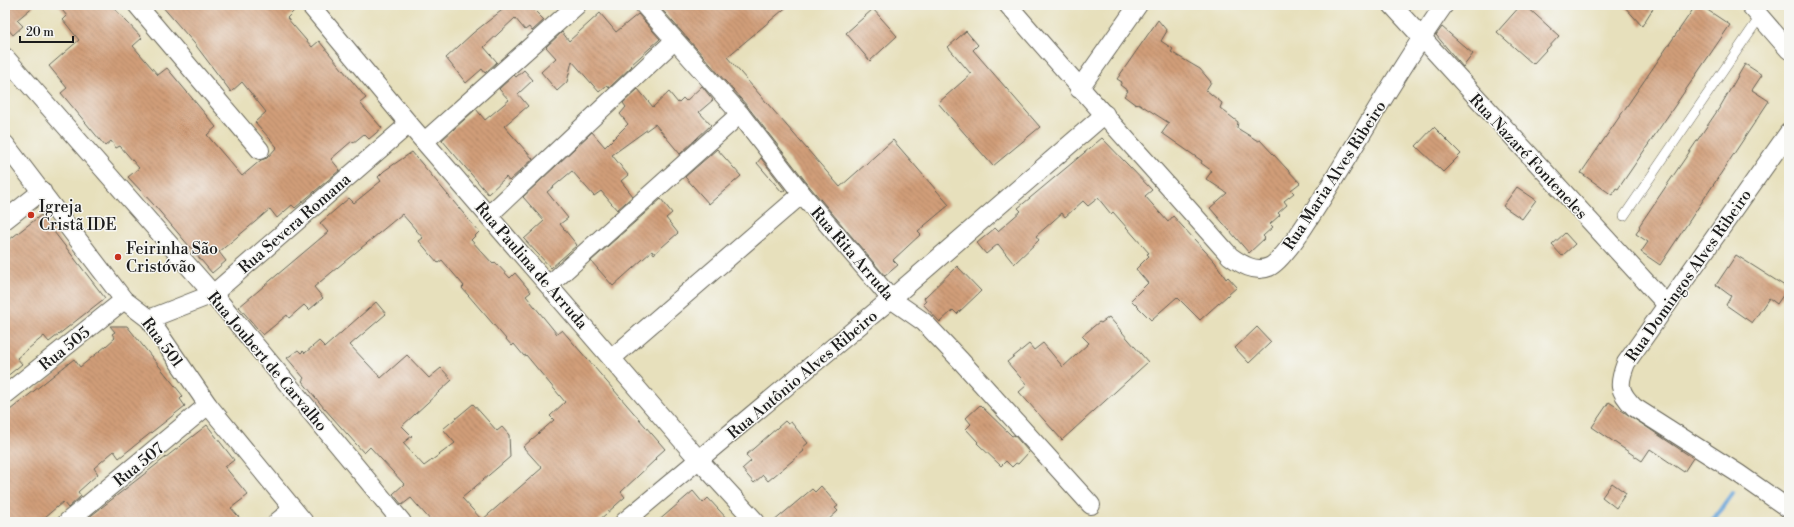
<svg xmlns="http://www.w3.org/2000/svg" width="1794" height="527" font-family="'Libre Bodoni',serif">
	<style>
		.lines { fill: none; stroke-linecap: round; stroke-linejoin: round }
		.stream { stroke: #66a3d7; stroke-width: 5.5 }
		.building { fill: url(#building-back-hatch) }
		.service-casing { stroke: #636154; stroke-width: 10 }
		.minor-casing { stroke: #636154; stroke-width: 20 }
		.service { stroke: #fff; stroke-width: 9 }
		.minor { stroke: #fff; stroke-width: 18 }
		.poi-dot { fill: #c8321e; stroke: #f6f6f2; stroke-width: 1.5 }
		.labels { text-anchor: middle; stroke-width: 3; stroke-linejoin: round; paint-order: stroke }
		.street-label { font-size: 16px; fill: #1c1c1c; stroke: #f6f6f2 }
		.poi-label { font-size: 16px; fill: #1c1c1c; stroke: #f6f6f2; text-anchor: start }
	</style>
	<defs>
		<pattern id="building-back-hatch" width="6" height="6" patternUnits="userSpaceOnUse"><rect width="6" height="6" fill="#d19e79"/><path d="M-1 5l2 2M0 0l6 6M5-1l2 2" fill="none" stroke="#a98062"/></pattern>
	</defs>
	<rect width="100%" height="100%" fill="#f6f6f2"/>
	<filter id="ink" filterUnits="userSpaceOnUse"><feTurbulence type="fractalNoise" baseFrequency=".025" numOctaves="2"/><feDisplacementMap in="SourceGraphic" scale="8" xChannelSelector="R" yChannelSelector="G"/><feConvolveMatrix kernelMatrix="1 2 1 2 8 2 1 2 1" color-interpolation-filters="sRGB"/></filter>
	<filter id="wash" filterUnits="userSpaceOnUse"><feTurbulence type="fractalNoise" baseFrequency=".012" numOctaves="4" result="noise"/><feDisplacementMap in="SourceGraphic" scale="16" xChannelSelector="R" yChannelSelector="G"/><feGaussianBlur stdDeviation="0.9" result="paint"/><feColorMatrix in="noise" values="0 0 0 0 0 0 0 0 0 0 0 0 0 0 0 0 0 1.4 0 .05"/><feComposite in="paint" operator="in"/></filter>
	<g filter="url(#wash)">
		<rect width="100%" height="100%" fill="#e7e0bc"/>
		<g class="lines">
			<!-- stream -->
			<polyline class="stream" points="1712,522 1732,494"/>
		</g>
		<g id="blocks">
			<!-- building -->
			<g class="building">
				<polygon points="11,5 35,5 17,20 23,26 13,35 7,28 5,29 5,6 8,9"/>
				<polygon points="58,5 111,5 142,38 133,46 158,75 167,68 216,127 207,135 242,176 261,160 267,158 277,147 255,122 266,112 242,82 231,92 194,43 161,5 300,5 287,18 312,47 319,41 366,98 360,103 382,128 369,139 364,134 353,143 352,141 331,159 340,170 295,208 292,205 277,218 270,209 255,222 219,252 226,261 212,273 155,206 128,177 139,168 120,146 116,148 111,141 105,146 61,93 67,88 49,66 79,40 63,20 67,16"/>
				<polygon points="504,5 529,5 544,20 532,31 529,27 525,30 515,18 484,47 497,62 485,73 482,69 466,83 446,58 473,33 506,7"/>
				<polygon points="658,5 789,5 727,57 840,187 893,140 949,205 918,231 921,234 893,260 898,265 885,276 810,187 748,107"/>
				<polygon points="1521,5 1525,5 1559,36 1533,64 1497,32"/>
				<polygon points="1623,5 1655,5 1642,26"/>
				<polygon points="1696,5 1700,5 1730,25 1618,189 1616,188 1612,195 1581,173"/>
				<polygon points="873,9 897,36 870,61 846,33"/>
				<polygon points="600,13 616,32 638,14 660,39 631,65 632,66 609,88 607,85 599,92 572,61 567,82 557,91 541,72 556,58 546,47 562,32 569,41"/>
				<polygon points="1158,20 1167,31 1161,41 1173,49 1171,52 1200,69 1211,82 1206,90 1222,103 1220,108 1238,122 1237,128 1258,141 1260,140 1300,183 1291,190 1294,193 1284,201 1287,205 1278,213 1280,215 1270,224 1273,227 1263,236 1265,238 1249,253 1210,208 1227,193 1206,179 1212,171 1201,163 1202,161 1162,133 1169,123 1138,103 1136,105 1124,96 1128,91 1120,85 1122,82 1117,79"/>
				<polygon points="1442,27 1473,54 1463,67 1436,35"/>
				<polygon points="966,31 978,45 973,50 1040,127 993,166 938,103 971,74 948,47"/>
				<polygon points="1745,64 1762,75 1752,90 1769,101 1660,265 1641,252 1648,242 1636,234 1640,227 1639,226 1720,107"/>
				<polygon points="524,70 533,80 518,94 528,106 504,126 533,159 509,181 506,177 488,194 442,140 476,109 485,120 509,100 499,89 514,75 516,77"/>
				<polygon points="702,86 713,100 699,112 711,125 680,154 655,124 612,155 628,175 621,181 633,196 617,210 601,191 594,196 572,171 547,192 568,218 560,224 577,245 551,268 524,239 544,221 523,197 592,132 605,147 628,124 620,114 626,107 623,103 638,89 653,107 669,92 678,103 683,98 686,101"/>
				<polygon points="1434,127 1461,154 1443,172 1416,146"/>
				<polygon points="1102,138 1152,190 1145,196 1168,222 1173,216 1215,262 1226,279 1228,277 1237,287 1200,320 1177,297 1151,320 1131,300 1148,283 1136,269 1149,256 1147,254 1149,253 1113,212 1111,214 1098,198 1088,206 1083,201 1065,217 1062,213 1036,236 1039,240 1014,264 998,244 986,254 977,243 995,228 998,231 1021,211 1018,208"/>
				<polygon points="717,149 741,176 709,204 685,177"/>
				<polygon points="412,152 479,232 471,240 493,264 495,262 510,278 515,273 531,292 526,296 557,334 562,330 665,449 655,458 656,459 621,492 625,497 597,522 432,522 411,498 402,505 393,494 404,484 370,447 364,453 324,408 302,381 304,378 287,358 298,350 301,353 303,351 305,353 319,341 325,347 376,302 386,314 350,345 381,378 407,355 429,378 441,368 452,380 402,426 412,436 403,443 424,466 455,443 443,429 473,404 497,431 502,427 509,435 510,457 462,498 482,520 542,468 523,447 554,420 550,416 565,402 526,355 524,356 514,344 512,346 462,288 464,286 442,260 438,263 419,241 423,238 402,214 314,287 323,298 309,310 304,305 289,318 287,315 263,335 239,307 328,232 320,223 349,198 354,203 381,181 378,177 384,171"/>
				<polygon points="761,158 785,190 782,192 757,163"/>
				<polygon points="1517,187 1536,200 1522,219 1503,206"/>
				<polygon points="661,199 672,213 666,218 678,233 654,254 652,251 613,286 591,261"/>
				<polygon points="41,215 105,298 49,342 44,336 17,358 22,364 5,378 5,243"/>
				<polygon points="1565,233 1575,244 1562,256 1552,245"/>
				<polygon points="1736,255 1788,288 1777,304 1769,298 1752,323 1726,305 1731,296 1716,285"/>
				<polygon points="957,266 981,291 957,314 953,310 940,322 923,304 926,301 924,298"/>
				<polygon points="1109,317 1148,362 1062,440 1019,392 1027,385 1007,362 1029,344 1034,350 1043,343 1063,367 1089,343 1082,336 1099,322 1101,323"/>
				<polygon points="110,326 127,326 183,396 180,399 185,406 119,458 114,451 94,468 98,474 78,492 81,496 68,508 63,502 39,522 5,522 5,414 74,359 80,367 106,346 115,338 112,334 115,332"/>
				<polygon points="1257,327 1271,342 1249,363 1235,348"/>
				<polygon points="1609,402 1693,458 1684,472 1650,449 1642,461 1592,427"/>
				<polygon points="980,405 1012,436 1014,435 1029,452 1018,464 1016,463 1012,467 1006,461 1001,466 977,443 978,442 966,429 971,424 966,418"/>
				<polygon points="785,421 788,424 791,422 808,443 802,448 804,451 768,481 763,475 754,483 742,469 751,461 746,455"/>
				<polygon points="207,425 234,460 225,467 248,495 231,508 243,522 83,522"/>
				<polygon points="1612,483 1626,493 1616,508 1602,497"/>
				<polygon points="821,486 838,506 835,508 838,511 826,522 773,522 812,489 815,492"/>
				<polygon points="693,491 703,503 708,498 730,522 657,522"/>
			</g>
		</g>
	</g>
	<g filter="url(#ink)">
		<use href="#blocks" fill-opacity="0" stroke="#636154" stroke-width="1"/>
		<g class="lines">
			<defs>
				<polyline id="service" points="1624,216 1760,17"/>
				<g id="minor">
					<polyline points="137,5 260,150"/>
					<polyline points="310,5 409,124 699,460 756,522"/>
					<polyline points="644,5 740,114 802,194 891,299 924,322 961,361 1091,505"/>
					<path d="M1008 5C1081 90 1156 172 1230 256 1241 264 1255 273 1269 267 1288 259 1332 182 1345 161 1377 109 1408 56 1444 5"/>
					<polyline points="1392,5 1667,305"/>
					<polyline points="1750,5 1789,50"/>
					<polyline points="5,57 213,294 402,522"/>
					<polyline points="1079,89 1138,5"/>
					<path d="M1789 132 1626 363C1618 384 1618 391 1634 407L1739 474 1789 509"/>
					<polyline points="425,141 577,5"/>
					<polyline points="5,144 124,300 149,319 208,405 304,522"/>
					<polyline points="489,215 674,41"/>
					<polyline points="5,220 42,191"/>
					<polyline points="549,285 740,114"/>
					<polyline points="149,319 213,294 409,124"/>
					<polyline points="612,358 802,194"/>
					<polyline points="5,395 124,300"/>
					<polyline points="67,522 208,405"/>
					<polyline points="277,522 293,509"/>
					<polyline points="624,522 891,299 1105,114"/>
				</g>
			</defs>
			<!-- service casing -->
			<use href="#service" class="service-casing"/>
			<!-- minor casing -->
			<use href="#minor" class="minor-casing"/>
			<!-- service -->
			<use href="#service" class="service"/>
			<!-- minor -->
			<use href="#minor" class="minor"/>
		</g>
	</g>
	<!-- markers -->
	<g class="poi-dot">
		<circle cx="31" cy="215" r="4"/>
		<circle cx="118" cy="257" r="4"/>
	</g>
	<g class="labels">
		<!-- street labels -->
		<g class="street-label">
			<text transform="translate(1529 156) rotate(47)" y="6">Rua Nazaré Fonteneles</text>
			<text transform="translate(1334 175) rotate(-57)" y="6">Rua Maria Alves Ribeiro</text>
			<text transform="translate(294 223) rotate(-41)" y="6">Rua Severa Romana</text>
			<text transform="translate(853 253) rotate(49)" y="6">Rua Rita Arruda</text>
			<text transform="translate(532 265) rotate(49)" y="6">Rua Paulina de Arruda</text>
			<text transform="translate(1688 275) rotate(-55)" y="6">Rua Domingos Alves Ribeiro</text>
			<text transform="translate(163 342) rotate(53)" y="6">Rua 501</text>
			<text transform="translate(64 348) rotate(-39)" y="6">Rua 505</text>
			<text transform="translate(268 361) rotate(50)" y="6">Rua Joubert de Carvalho</text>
			<text transform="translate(802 374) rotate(-40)" y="6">Rua Antônio Alves Ribeiro</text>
			<text transform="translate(138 464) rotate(-39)" y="6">Rua 507</text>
		</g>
		<!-- poi labels -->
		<g class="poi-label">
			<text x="39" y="212">Igreja<tspan x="39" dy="18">Cristã IDE</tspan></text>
			<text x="126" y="254">Feirinha São<tspan x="126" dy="18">Cristóvão</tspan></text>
		</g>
	</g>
	<!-- margin -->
	<rect width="1794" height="527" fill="none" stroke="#f6f6f2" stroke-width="20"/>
	<!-- scale -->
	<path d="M20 36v6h53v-6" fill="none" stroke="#1c1c1c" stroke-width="2"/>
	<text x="26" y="36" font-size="12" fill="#1c1c1c" stroke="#f6f6f2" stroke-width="3" paint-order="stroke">20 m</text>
</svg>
